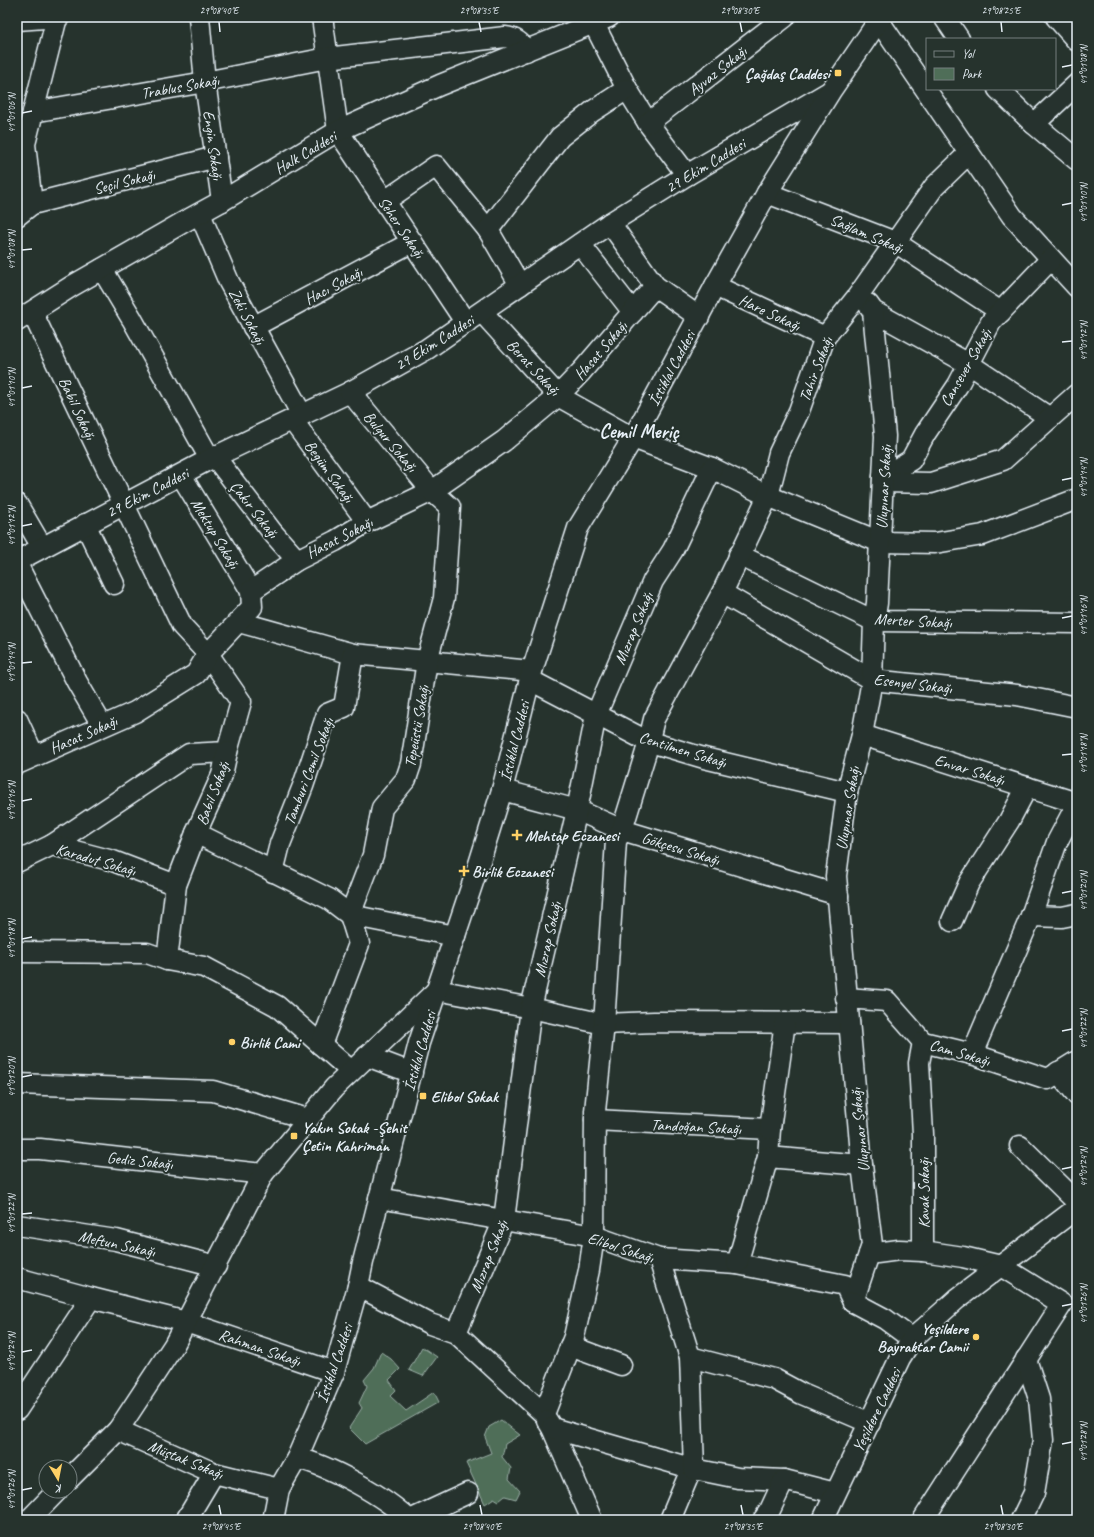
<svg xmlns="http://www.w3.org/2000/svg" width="1094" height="1537" font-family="Caveat,sans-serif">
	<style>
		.green { fill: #4f6e58; stroke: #9cb0a8 }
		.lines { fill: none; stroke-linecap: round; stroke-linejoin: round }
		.minor-casing { stroke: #e8f1f8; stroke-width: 23 }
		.minor { stroke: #26332d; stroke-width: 20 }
		.ticks { fill: none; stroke: #e8f1f8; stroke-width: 1.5 }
		.poi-dot { fill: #ffd166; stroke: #26332d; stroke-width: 1.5 }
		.labels { text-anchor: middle; stroke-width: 4; stroke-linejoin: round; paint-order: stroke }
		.street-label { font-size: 16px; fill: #e8f1f8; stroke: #26332d }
		.poi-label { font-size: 16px; font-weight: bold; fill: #e8f1f8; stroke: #26332d; text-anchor: start }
		.district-label { font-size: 20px; font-weight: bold; fill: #e8f1f8; stroke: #26332d }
		.neatline { fill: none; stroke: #e8f1f8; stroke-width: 1.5 }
		.ticks-label { font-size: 10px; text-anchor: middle; fill: #e8f1f8 }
	</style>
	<rect width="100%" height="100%" fill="#26332d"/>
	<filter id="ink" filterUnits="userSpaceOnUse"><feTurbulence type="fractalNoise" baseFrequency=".025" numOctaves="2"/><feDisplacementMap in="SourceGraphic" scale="8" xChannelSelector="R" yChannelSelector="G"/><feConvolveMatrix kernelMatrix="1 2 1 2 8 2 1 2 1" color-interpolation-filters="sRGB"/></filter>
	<g filter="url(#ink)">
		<!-- green -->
		<g class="green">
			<polygon points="422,1347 437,1357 423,1376 409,1370"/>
			<polygon points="381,1352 391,1359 400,1369 389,1380 396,1390 390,1396 406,1411 434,1392 439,1402 365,1444 349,1428 362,1408 359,1403 367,1386 364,1380 374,1368"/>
			<polygon points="501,1420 520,1435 505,1444 502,1457 511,1468 509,1479 520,1491 516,1499 505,1496 499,1501 494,1498 485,1504 466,1463 491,1453 485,1437 489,1427"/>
		</g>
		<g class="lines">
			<defs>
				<g id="minor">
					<polyline points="199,17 205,82 222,201"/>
					<polyline points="322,17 338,131 466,323"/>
					<polyline points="594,17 594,24 627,89 648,123 687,175"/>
					<polyline points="944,17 959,39"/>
					<polyline points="1056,17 1077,41"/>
					<polyline points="17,20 59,17"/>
					<polyline points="879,21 1012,216 1077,287"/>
					<polyline points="998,89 1034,124 1077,160"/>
					<path d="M33 112 205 82 327 58 505 37C515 38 521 42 526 51"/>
					<polyline points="648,123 785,17"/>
					<polyline points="1034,124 1077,84"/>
					<polyline points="767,193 895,242 1001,312"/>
					<polyline points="385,201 436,166 488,230"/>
					<polyline points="32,204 216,157"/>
					<polyline points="200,214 229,282 302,415"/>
					<polyline points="17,216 32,204 25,144 57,17"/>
					<polyline points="610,223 655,286 699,317"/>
					<polyline points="580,244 633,312"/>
					<polyline points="102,269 132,319 210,459"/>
					<polyline points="520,285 488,230 560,137 593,111 627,89"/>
					<polyline points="715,286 825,337"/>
					<polyline points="868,304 873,311 969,364 1050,418 1077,394"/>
					<polyline points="32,312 182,626 208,654 241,702 227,752 189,754 52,845"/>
					<polyline points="482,312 558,396 633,438 712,468 768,496 880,542 935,543 983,535 1077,499"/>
					<polyline points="17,321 72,286 182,223 222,201 338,131 440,85 609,17"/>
					<polyline points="253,327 412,242"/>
					<polyline points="293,421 367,522"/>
					<polyline points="215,457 273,533 297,560"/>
					<polyline points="181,475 251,591"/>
					<polyline points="883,477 911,460 925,434 958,385 991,322 1051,259"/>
					<polyline points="883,482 931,483 1003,460 1050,418"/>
					<polyline points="17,504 42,547"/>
					<polyline points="85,524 114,584"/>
					<polyline points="739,555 874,621 1077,623"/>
					<polyline points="17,561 210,459 350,392 427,349 610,223 687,175 829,92"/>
					<polyline points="17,564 77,682 102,725"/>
					<polyline points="722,593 872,680 1017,695 1077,707"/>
					<polyline points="239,622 353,654"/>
					<polyline points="530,680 647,741 704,758 847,792"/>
					<polyline points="17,719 34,756"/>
					<polyline points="862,735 1077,803"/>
					<polyline points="17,764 135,712 196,674 208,654 252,607 251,591 297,560 335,541 367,522 432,491 504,441 558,396 581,372 655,286"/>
					<polyline points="502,790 577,810 622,830 838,895"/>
					<polyline points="196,833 222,775 227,752"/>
					<polyline points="17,862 52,845 113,861 176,885"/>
					<polyline points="273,872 280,844 303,786 327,714 344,707 353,654 532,671"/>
					<polyline points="1031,916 1062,917 1077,914"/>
					<polyline points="952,921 969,883 1009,821 1027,787"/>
					<polyline points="17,952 147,953 167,960 204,967 277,1006 351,1071"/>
					<polyline points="167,960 176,885 196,833 329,899 350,915 455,936"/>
					<polyline points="437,990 531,1008 604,1024 654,1022 849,1023"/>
					<polyline points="846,998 887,1001 923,1042 972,1054 1048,1079 1077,1061"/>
					<polyline points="923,1042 919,1063 923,1134 923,1251"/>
					<polyline points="321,1045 359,944 350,915 373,855 382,808 406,779 411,764 427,661 444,598 450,507 432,491 350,392"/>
					<polyline points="972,1054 1031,916 1057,842 1077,804"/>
					<polyline points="367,1056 412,1073"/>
					<polyline points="1058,1072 1077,1095"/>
					<polyline points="17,1084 213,1091 308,1119"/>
					<polyline points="595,1120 770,1129 768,1157"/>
					<polyline points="770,1129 785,1022"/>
					<polyline points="1020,1146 1077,1202"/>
					<polyline points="17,1149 40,1149 263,1174"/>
					<polyline points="379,1198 594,1236 659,1259 737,1264 845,1285 853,1302"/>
					<polyline points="17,1225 116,1240 216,1266"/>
					<polyline points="869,1254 899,1250 923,1251 963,1257 1001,1266 1062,1304 923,1520"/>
					<polyline points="659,1259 690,1357"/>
					<polyline points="737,1264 768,1157 862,1165"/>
					<polyline points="17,1278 91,1298"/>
					<polyline points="358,1286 430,1324 456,1333 544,1414 574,1337 589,1270 594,1236 595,1111 604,1024 616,841 622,830 646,752 654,719 722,593 768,496 779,453 799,411 825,337 857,297 934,187 969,153"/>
					<polyline points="853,1302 872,1245 862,1165 836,876 847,792 862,735 872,680 874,621 877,603 885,436 873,311"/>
					<polyline points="853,1302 885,1319 912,1339"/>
					<polyline points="456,1333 504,1220 531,1008 577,810 596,715 653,581 673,550 712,468"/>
					<polyline points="570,1346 621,1365"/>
					<polyline points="17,1410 91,1298 186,1322 334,1372"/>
					<polyline points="547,1420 552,1428 592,1520"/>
					<polyline points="552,1428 694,1469 690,1472 670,1520"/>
					<polyline points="118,1430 214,1473 279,1489"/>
					<path d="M297 1458C330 1466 385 1496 409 1520"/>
					<polyline points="70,1478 118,1430 174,1345 263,1174 334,1088 436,991"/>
					<polyline points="835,1493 784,1480 738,1478 694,1469 690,1357 774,1379 802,1394 870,1423"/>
					<polyline points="29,1520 57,1491"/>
					<polyline points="186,1520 214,1473"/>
					<polyline points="273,1520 279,1489 297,1458 334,1372 358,1286 363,1262 419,1043 479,864 502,790 532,671 578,528 633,438 715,286 767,193 832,89 881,17"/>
					<polyline points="410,1520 468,1493"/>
					<polyline points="763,1520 770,1510 784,1480"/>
					<polyline points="823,1520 900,1358 912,1339 957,1299 1077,1208"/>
					<polyline points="1021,1520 1034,1493 1043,1440 1039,1399 1026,1359"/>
				</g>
			</defs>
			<!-- minor casing -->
			<use href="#minor" class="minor-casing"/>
			<!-- minor -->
			<use href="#minor" class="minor"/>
		</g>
	</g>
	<!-- ticks -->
	<path class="ticks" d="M219 22 220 32M479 22 481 32M740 22 742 32M1001 22 1002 32M1062 67 1072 65M22 113 32 111M1062 205 1072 203M22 250 32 249M1062 342 1072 341M22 388 32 386M1062 480 1072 478M22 526 32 524M1062 618 1072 616M22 663 32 662M1062 755 1072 754M22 801 32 799M1062 893 1072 891M22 939 32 937M1062 1031 1072 1029M22 1077 32 1075M1062 1169 1072 1167M22 1214 32 1213M1062 1306 1072 1304M22 1352 32 1350M1062 1444 1072 1442M22 1490 32 1488M219 1505 221 1515M480 1505 482 1515M741 1505 743 1515M1001 1505 1003 1515"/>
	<!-- markers -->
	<g class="poi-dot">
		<rect x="834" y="69" width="8" height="8" rx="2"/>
		<path d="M515 829h4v4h4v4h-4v4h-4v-4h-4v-4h4z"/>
		<path d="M462 865h4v4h4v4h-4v4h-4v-4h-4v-4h4z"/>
		<circle cx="232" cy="1042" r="4"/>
		<rect x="419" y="1092" width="8" height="8" rx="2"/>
		<rect x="290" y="1132" width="8" height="8" rx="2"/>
		<circle cx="976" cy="1337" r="4"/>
	</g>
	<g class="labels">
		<!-- street labels -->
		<g class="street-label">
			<text transform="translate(717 70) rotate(-38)" y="6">Ayvaz Sokağı</text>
			<text transform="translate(180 86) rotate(-10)" y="6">Trablus Sokağı</text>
			<text transform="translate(214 145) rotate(82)" y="6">Engin Sokağı</text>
			<text transform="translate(305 152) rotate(-31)" y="6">Halk Caddesi</text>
			<text transform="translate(705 165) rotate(-31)" y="6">29 Ekim Caddesi</text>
			<text transform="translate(124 181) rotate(-14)" y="6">Seçil Sokağı</text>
			<text transform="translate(402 227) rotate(56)" y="6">Seher Sokağı</text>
			<text transform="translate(867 233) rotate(23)" y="6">Sağlam Sokağı</text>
			<text transform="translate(333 285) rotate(-28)" y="6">Hacı Sokağı</text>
			<text transform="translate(770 312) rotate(25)" y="6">Hare Sokağı</text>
			<text transform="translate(248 316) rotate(62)" y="6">Zeki Sokağı</text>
			<text transform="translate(434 342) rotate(-32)" y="6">29 Ekim Caddesi</text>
			<text transform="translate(600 350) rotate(-49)" y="6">Hasat Sokağı</text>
			<text transform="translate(534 367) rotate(47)" y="6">Berat Sokağı</text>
			<text transform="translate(965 367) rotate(-60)" y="6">Cansever Sokağı</text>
			<text transform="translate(671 368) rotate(-62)" y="6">İstiklal Caddesi</text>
			<text transform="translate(815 369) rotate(-69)" y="6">Tahir Sokağı</text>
			<text transform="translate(78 408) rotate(65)" y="6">Babil Sokağı</text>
			<text transform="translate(391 441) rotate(50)" y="6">Bulgur Sokağı</text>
			<text transform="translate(330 471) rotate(54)" y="6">Begüm Sokağı</text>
			<text transform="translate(883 487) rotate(-87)" y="6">Ulupınar Sokağı</text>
			<text transform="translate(147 492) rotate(-27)" y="6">29 Ekim Caddesi</text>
			<text transform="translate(255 509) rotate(52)" y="6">Çakır Sokağı</text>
			<text transform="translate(216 533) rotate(59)" y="6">Mektup Sokağı</text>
			<text transform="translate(339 537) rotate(-27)" y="6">Hasat Sokağı</text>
			<text transform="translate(913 620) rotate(3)" y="6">Merter Sokağı</text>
			<text transform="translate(633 628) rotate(-67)" y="6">Mızrap Sokağı</text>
			<text transform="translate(913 683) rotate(7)" y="6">Esenyel Sokağı</text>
			<text transform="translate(416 726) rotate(-80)" y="6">Tepeüstü Sokağı</text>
			<text transform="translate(83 734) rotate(-24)" y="6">Hasat Sokağı</text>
			<text transform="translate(514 741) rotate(-76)" y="6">İstiklal Caddesi</text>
			<text transform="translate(683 749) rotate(17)" y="6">Centilmen Sokağı</text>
			<text transform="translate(970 769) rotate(17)" y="6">Envar Sokağı</text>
			<text transform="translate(308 771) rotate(-69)" y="6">Tamburi Cemil Sokağı</text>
			<text transform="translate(212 793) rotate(-69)" y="6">Babil Sokağı</text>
			<text transform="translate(847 808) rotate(-81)" y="6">Ulupınar Sokağı</text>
			<text transform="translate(681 848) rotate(17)" y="6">Gökçesu Sokağı</text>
			<text transform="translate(96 859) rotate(16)" y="6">Karadut Sokağı</text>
			<text transform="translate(547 939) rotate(-77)" y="6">Mızrap Sokağı</text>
			<text transform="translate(419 1051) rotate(-74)" y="6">İstiklal Caddesi</text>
			<text transform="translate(960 1052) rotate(16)" y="6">Cam Sokağı</text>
			<text transform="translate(696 1126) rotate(3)" y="6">Tandoğan Sokağı</text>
			<text transform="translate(859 1130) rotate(-96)" y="6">Ulupınar Sokağı</text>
			<text transform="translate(140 1160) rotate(6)" y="6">Gediz Sokağı</text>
			<text transform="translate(923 1193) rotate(-90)" y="6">Kavak Sokağı</text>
			<text transform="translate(117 1243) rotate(12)" y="6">Meftun Sokağı</text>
			<text transform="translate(621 1247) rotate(18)" y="6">Elibol Sokağı</text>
			<text transform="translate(488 1256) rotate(-68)" y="6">Mızrap Sokağı</text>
			<text transform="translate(260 1347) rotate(19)" y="6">Rahman Sokağı</text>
			<text transform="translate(334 1363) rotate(-71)" y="6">İstiklal Caddesi</text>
			<text transform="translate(876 1410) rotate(-64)" y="6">Yeşildere Caddesi</text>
			<text transform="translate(186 1459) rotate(22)" y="6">Müştak Sokağı</text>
		</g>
		<!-- poi labels -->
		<g class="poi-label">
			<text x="830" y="79" text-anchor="end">Çağdaş Caddesi</text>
			<text x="525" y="841">Mehtap Eczanesi</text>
			<text x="472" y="877">Birlik Eczanesi</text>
			<text x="240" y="1048">Birlik Cami</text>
			<text x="431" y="1102">Elibol Sokak</text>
			<text x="302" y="1133">Yakın Sokak -Şehit<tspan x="302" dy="18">Çetin Kahriman</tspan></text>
			<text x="968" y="1334" text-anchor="end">Yeşildere<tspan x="968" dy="18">Bayraktar Camii</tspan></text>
		</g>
		<!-- district labels -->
		<g class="district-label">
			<text x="639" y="438">Cemil Meriç</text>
		</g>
	</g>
	<!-- margin -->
	<rect width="1094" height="1537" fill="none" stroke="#26332d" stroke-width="44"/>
	<!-- legend -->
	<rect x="926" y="38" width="130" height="52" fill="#26332d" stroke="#747f7e"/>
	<rect x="934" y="51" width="20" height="6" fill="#26332d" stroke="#747f7e"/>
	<text x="962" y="58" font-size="12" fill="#e8f1f8">Yol</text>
	<rect x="934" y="68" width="20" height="12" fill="#4f6e58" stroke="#747f7e"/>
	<text x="962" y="78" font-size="12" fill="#e8f1f8">Park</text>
	<!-- north arrow -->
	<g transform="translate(58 1479) rotate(170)"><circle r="19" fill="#26332d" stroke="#747f7e"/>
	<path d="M0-3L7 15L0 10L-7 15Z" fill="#ffd166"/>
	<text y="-6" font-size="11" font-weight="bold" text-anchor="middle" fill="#e8f1f8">K</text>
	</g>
	<rect x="22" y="22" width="1050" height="1493" class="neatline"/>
	<g class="ticks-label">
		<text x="219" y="14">29°08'40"E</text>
		<text x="479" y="14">29°08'35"E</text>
		<text x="740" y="14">29°08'30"E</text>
		<text x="1001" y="14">29°08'25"E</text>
		<text transform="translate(1083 65) rotate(-90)" y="4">41°01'08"N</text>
		<text transform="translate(11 113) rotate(-90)" y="4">41°01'06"N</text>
		<text transform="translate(1083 203) rotate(-90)" y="4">41°01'10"N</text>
		<text transform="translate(11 250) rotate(-90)" y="4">41°01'08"N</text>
		<text transform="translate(1083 341) rotate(-90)" y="4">41°01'12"N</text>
		<text transform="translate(11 388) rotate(-90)" y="4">41°01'10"N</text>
		<text transform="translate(1083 478) rotate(-90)" y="4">41°01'14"N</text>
		<text transform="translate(11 526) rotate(-90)" y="4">41°01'12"N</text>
		<text transform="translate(1083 616) rotate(-90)" y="4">41°01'16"N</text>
		<text transform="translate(11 663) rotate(-90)" y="4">41°01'14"N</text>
		<text transform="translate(1083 754) rotate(-90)" y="4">41°01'18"N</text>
		<text transform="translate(11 801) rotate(-90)" y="4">41°01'16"N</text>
		<text transform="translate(1083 891) rotate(-90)" y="4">41°01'20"N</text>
		<text transform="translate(11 939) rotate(-90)" y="4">41°01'18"N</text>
		<text transform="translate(1083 1029) rotate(-90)" y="4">41°01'22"N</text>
		<text transform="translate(11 1077) rotate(-90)" y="4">41°01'20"N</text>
		<text transform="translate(1083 1167) rotate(-90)" y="4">41°01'24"N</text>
		<text transform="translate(11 1214) rotate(-90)" y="4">41°01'22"N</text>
		<text transform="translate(1083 1304) rotate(-90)" y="4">41°01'26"N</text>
		<text transform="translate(11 1352) rotate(-90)" y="4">41°01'24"N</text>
		<text transform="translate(1083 1442) rotate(-90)" y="4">41°01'28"N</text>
		<text transform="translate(11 1490) rotate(-90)" y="4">41°01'26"N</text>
		<text x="221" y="1530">29°08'45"E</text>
		<text x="482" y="1530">29°08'40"E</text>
		<text x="743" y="1530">29°08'35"E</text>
		<text x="1003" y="1530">29°08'30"E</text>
	</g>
</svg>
